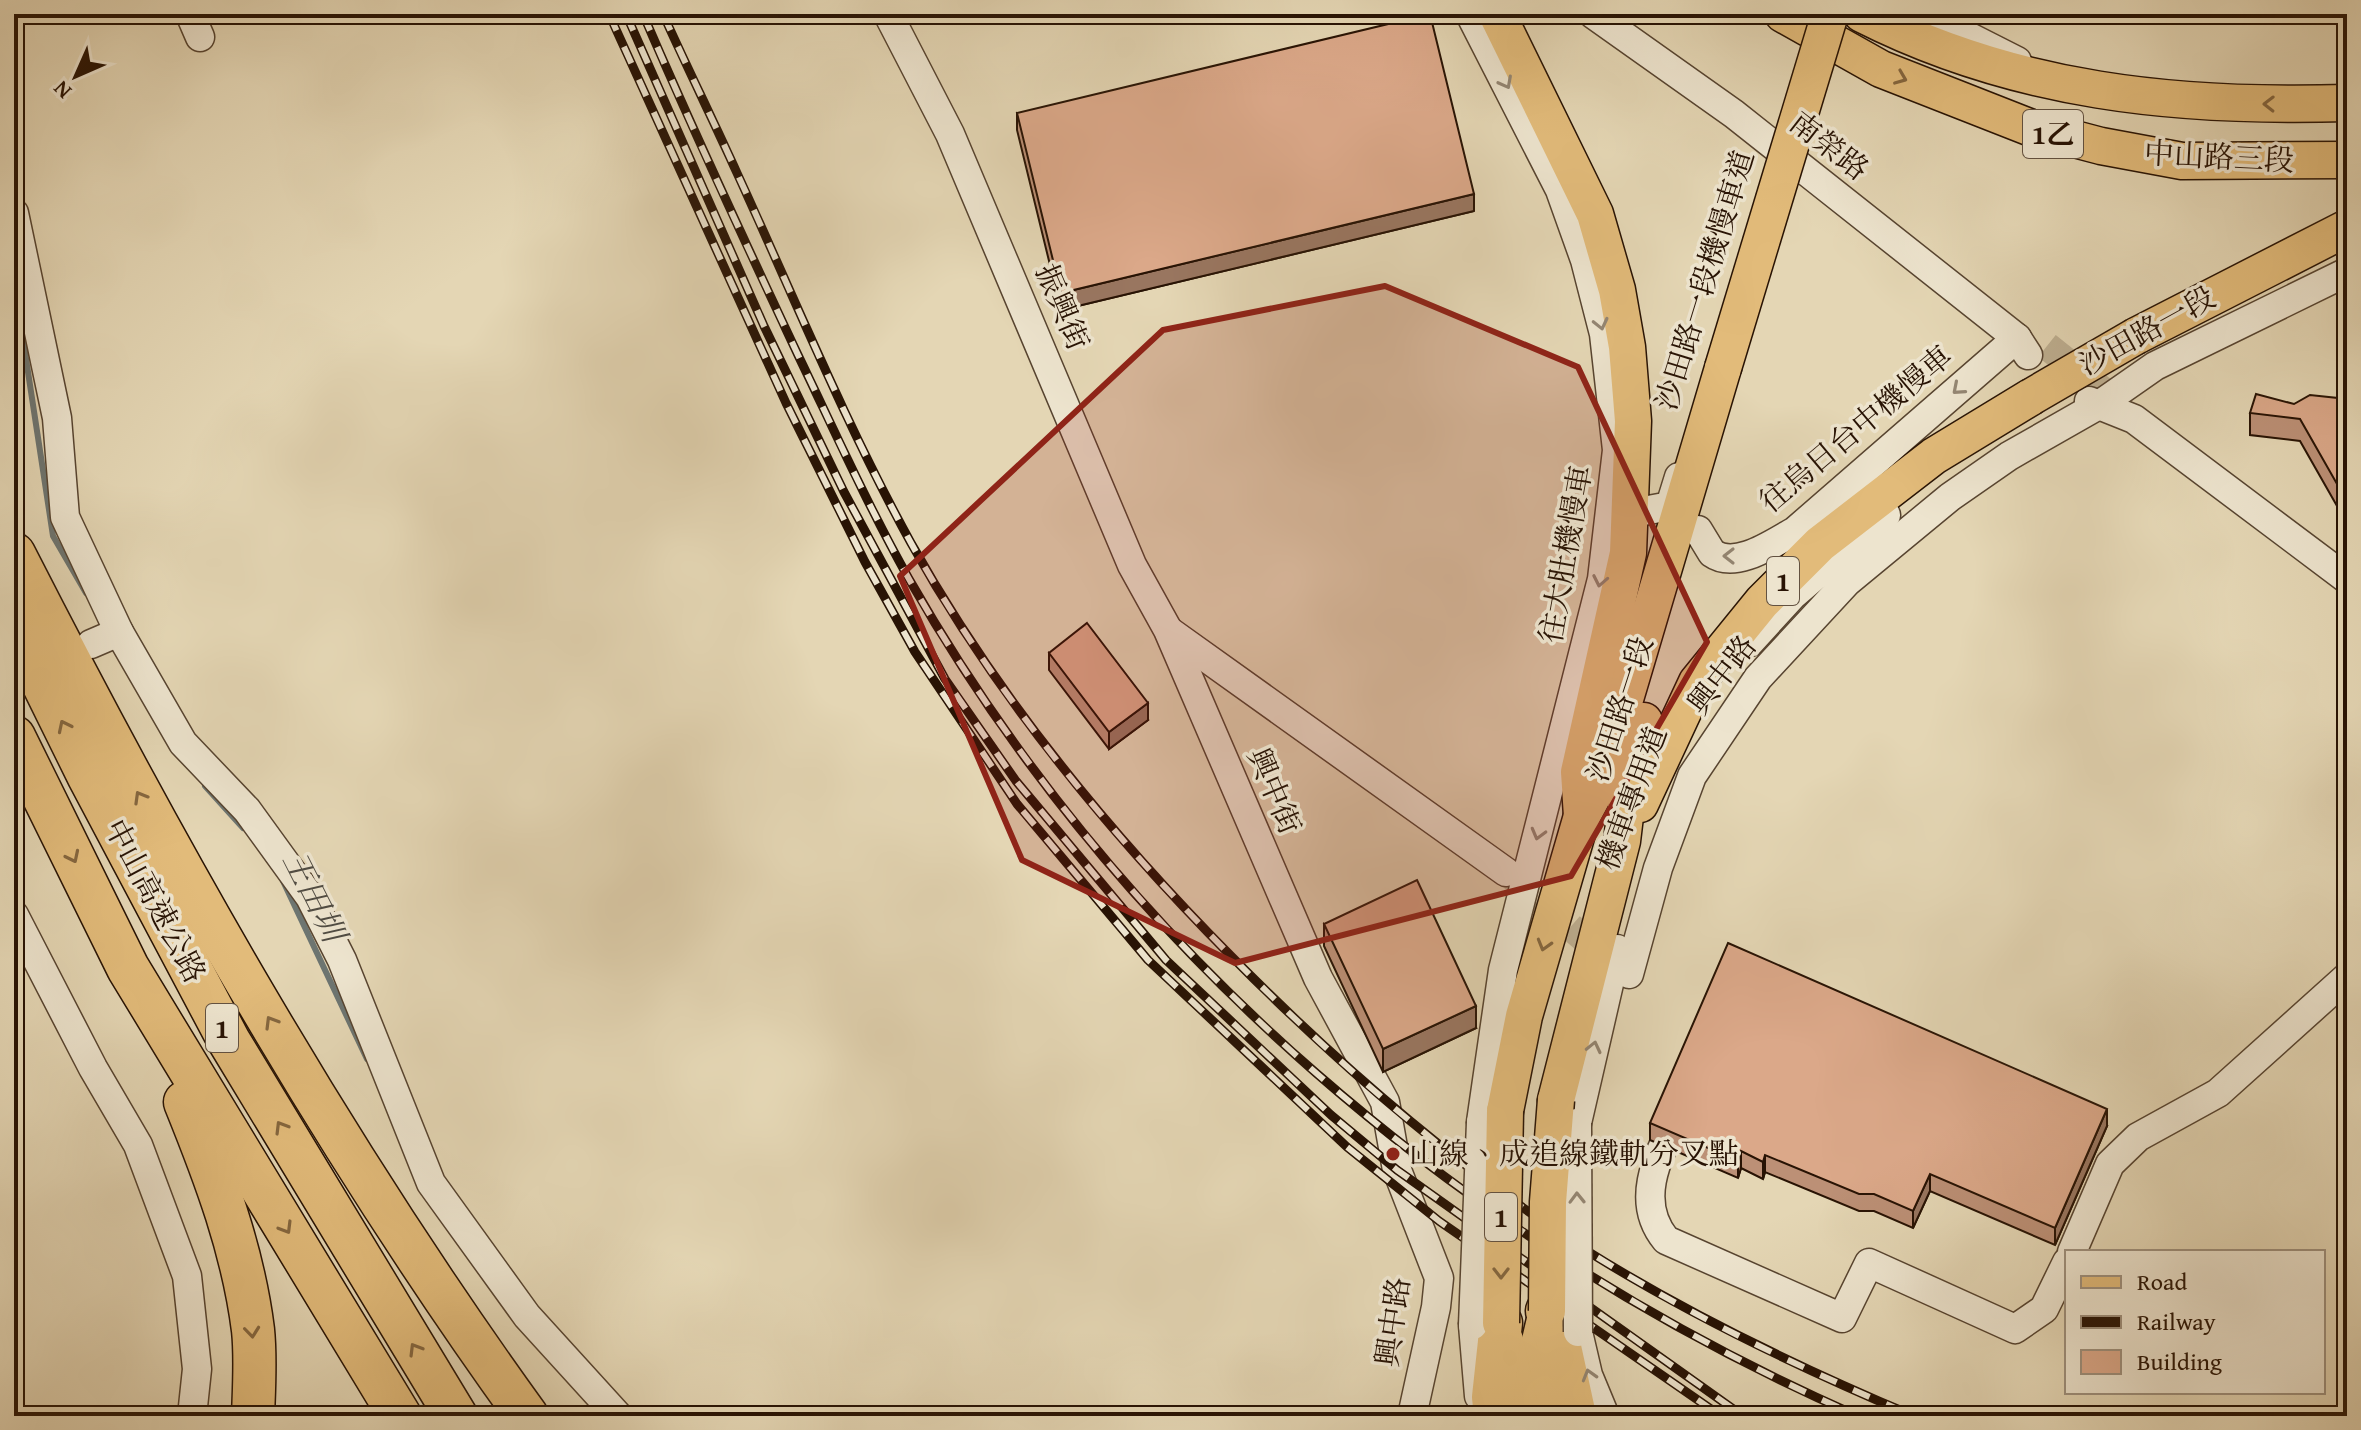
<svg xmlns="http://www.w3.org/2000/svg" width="2361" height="1430" font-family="'Gentium Book Plus','Noto Serif TC',serif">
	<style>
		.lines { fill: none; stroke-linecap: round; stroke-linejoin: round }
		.stream { stroke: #6d7571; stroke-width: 6 }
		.minor-tunnel { stroke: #beaf91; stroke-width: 28; stroke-dasharray: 28 14; stroke-linecap: butt }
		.minor-casing { stroke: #574430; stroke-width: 31 }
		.major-casing { stroke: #281304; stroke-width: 39 }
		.highway-casing { stroke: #281304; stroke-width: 45 }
		.minor { stroke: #ede4ce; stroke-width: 28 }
		.major { stroke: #e2bb7a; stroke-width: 36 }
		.highway { stroke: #e2bb7a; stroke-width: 42 }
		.rail-casing { stroke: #281304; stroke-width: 9 }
		.rail { stroke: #ede4ce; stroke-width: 6; stroke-dasharray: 18; stroke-linecap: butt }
		.minor-bridge-casing { stroke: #574430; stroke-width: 31; stroke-linecap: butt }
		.major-bridge-casing { stroke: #281304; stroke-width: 39; stroke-linecap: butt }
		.minor-bridge { stroke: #ede4ce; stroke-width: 28 }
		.major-bridge { stroke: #e2bb7a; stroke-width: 36 }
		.wall { fill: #bc9076; stroke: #281304; stroke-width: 2 }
		.shaded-wall { fill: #997660; stroke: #281304; stroke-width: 2 }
		.building { fill: #dba889; stroke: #281304; stroke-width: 2 }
		.oneway { stroke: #85673f }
		.oneway2 { stroke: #948673 }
		.marked { fill: #8f2418; fill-opacity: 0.2; stroke: #8f2418; stroke-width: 6; stroke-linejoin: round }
		.poi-dot { fill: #8f2418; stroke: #ede4ce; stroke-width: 3 }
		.labels { text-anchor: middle; stroke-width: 7; stroke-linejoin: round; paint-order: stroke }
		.shield { fill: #ede4ce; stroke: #635241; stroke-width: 2 }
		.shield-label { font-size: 28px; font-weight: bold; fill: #281304 }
		.street-label { font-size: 30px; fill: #281304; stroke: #ede4ce }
		.poi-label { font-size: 30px; fill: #281304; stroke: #ede4ce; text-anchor: start }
		.water-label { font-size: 32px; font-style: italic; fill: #504c43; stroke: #ede4ce }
	</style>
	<rect width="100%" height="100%" fill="#e4d6b4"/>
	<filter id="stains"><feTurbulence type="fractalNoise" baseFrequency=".0025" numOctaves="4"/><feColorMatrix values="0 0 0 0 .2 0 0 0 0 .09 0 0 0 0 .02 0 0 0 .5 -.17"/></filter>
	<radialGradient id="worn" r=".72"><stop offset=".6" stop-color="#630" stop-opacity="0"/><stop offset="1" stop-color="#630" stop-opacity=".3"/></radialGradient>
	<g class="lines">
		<!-- stream -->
		<g class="stream">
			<polyline points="14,280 53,536 86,593"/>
			<polyline points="205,786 243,828"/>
			<polyline points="283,881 367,1059"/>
		</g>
		<!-- minor-tunnel -->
		<g class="minor-tunnel">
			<polyline points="2047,346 2102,390"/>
			<polyline points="1507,872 1609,960"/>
		</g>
		<defs>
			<g id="minor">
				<polyline points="190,14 200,37"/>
				<polyline points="888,14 950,134 1132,565 1168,630 1318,978 1385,1102 1397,1170 1439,1278 1436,1307 1412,1416"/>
				<polyline points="1470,14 1560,190 1585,260 1604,334 1617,450 1602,579 1503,970 1481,1122"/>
				<polyline points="1593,14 1734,114 2017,338 2028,355"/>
				<polyline points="1933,14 1946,25 2017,61"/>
				<polyline points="14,213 57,418 65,517 119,632 183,743 247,810 310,897 342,960 431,1183 527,1316 618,1416"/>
				<polyline points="2089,401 2134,419 2347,579"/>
				<polyline points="1611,517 1670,506 1679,477"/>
				<path d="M1698 530 1712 553C1736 570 1773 543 1795 531L2017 338"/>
				<polyline points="1169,631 1506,872"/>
				<polyline points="1750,642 1792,596 1886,515"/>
				<polyline points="91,644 119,632"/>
				<polyline points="14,915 93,1068 138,1145 187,1276 197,1369 192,1416"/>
				<polyline points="1618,968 1629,974 1658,868 1692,776 1758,678 1847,582 1950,497 2009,456 2102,403 2155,366 2347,272"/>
				<path d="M1679 1113C1659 1154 1633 1200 1666 1240L1842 1318 1869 1263 2015 1329 2044 1309 2067 1262"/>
				<polyline points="1577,1123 1617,949"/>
				<polyline points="2072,1252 2110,1164 2138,1137 2218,1093 2347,977"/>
				<polyline points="1473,1325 1479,1396"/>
				<polyline points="1578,1332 1588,1375 1605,1416"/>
			</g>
			<g id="major">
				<polyline points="1497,14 1595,214 1617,290 1627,347 1633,421 1628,553 1579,772 1582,816"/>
				<polyline points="1783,14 1881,69 2029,127 2101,146 2182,161 2347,160"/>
				<path d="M1862 14C2016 92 2177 108 2347 103"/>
				<polyline points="2136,336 2347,228"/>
				<polyline points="1640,804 1697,682 1762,602 1820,544 1934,456 2031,397"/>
				<polyline points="1556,1100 1622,841 1631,766 1644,721"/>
				<polyline points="1505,1111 1524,1016 1582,816 1601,780 1723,368"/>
				<polyline points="1547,1311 1539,1345 1549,1416"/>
				<polyline points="1505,1340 1522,1416"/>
			</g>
			<g id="highway">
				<path d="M14 554C166 852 331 1145 527 1416"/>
				<polyline points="14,625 89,777 229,1041 456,1416"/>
				<polyline points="14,737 128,968 400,1416"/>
				<path d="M185 1102C215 1176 243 1250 253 1330 256 1358 254 1388 253 1416"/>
				<polyline points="1547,1311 1560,1347 1575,1416"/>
				<polyline points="1495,1416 1493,1397 1501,1323"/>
			</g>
		</defs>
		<!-- minor casing -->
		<use href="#minor" class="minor-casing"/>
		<!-- major casing -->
		<use href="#major" class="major-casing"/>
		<!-- highway casing -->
		<use href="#highway" class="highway-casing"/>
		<!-- minor -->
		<use href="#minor" class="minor"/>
		<!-- major -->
		<use href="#major" class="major"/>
		<!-- highway -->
		<use href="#highway" class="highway"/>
		<defs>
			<g id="rail">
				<polyline points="609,14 786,403 865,562 915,652 1017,804 1148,960 1347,1147 1439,1221 1721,1416"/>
				<polyline points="626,14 764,326 844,492 945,679 1016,781 1166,960 1331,1115 1397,1170 1743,1416"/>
				<path d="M643 14C692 128 745 242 798 355 834 430 868 506 909 579 1122 953 1466 1244 1858 1416"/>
				<path d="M663 14C687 67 713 120 737 173 794 297 845 423 911 543 997 697 1109 833 1232 957 1340 1066 1455 1166 1584 1249 1689 1315 1800 1368 1914 1416"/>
			</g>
		</defs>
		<!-- rail casing -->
		<use href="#rail" class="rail-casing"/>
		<!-- rail -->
		<use href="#rail" class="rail"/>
		<defs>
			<g id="minor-bridge">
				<polyline points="1577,1123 1578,1332"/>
				<polyline points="1473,1325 1481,1122"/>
			</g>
			<g id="major-bridge">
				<polyline points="1723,368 1830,14"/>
				<polyline points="2031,397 2136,336"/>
				<polyline points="1547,1311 1548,1202 1556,1100"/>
				<polyline points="1501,1323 1505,1111"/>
			</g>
		</defs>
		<!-- minor-bridge casing -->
		<use href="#minor-bridge" class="minor-bridge-casing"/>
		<!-- major-bridge casing -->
		<use href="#major-bridge" class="major-bridge-casing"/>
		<!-- minor-bridge -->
		<use href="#minor-bridge" class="minor-bridge"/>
		<!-- major-bridge -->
		<use href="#major-bridge" class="major-bridge"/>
	</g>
	<!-- wall -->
	<g class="wall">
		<polygon points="1017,113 1474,211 1061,310 1017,130"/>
		<polygon points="2347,399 2347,533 2344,531 2344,514 2341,513 2300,441 2250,435 2250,413 2294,404"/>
		<polygon points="1049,653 1148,720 1109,749 1049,670"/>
		<polygon points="1324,924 1476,1028 1383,1072 1324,946"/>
		<polygon points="1650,1123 2107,1126 2055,1245 1930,1191 1913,1228 1874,1211 1859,1211 1765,1172 1763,1179 1741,1168 1738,1178 1650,1140"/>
	</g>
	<!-- shaded-wall -->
	<g class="shaded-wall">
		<polygon points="1474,194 1474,211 1061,310 1061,293"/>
		<polygon points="1148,703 1148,720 1109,749 1109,732"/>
		<polygon points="1476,1006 1476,1028 1383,1072 1383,1049"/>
		<polygon points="2107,1109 2107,1126 2055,1245 2055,1228"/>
		<polygon points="1741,1151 1741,1168 1738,1178 1738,1161"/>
		<polygon points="1765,1155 1765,1172 1763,1179 1763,1162"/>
		<polygon points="1930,1174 1930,1191 1913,1228 1913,1211"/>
	</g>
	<!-- building -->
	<g class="building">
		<polygon points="1430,14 1474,194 1061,293 1017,113"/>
		<polygon points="2256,394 2294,404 2310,395 2347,399 2347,493 2341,491 2300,419 2250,413"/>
		<polygon points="2347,496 2347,511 2344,509"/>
		<polygon points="1087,623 1148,703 1109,732 1049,653"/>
		<polygon points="1417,880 1476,1006 1383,1049 1324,924"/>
		<polygon points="1728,943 2107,1109 2055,1228 1930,1174 1913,1211 1874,1194 1859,1194 1765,1155 1763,1162 1741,1151 1738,1161 1650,1123"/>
	</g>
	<!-- one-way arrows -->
	<defs><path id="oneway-chevron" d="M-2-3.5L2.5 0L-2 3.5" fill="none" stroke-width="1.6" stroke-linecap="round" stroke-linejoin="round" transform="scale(2)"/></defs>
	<g class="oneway">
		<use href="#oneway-chevron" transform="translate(1901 78) rotate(22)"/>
		<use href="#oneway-chevron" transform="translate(2269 104) rotate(-179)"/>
		<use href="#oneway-chevron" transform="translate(64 726) rotate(-116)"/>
		<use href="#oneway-chevron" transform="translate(140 797) rotate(-120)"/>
		<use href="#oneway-chevron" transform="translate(73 857) rotate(64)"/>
		<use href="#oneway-chevron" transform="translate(1544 945) rotate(106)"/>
		<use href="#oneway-chevron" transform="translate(271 1022) rotate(-121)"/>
		<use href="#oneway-chevron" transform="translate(281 1127) rotate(-121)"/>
		<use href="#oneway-chevron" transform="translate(286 1228) rotate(59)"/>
		<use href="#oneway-chevron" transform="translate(1501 1273) rotate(90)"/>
		<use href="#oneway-chevron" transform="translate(252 1332) rotate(84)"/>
		<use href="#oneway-chevron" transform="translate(415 1349) rotate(-121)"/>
	</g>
	<g class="oneway2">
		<use href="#oneway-chevron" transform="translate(1506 83) rotate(62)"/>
		<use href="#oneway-chevron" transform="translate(1601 324) rotate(77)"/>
		<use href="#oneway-chevron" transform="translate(1958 389) rotate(139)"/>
		<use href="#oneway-chevron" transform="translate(1729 556) rotate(-180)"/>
		<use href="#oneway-chevron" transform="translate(1600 581) rotate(101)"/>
		<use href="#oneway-chevron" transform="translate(1538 834) rotate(105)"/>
		<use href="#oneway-chevron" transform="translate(1594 1047) rotate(-77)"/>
		<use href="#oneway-chevron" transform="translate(1577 1198) rotate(-91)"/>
		<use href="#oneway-chevron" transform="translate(1589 1375) rotate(-106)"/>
	</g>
	<!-- marked area -->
	<path class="marked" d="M1385 286 1578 367 1707 642 1571 876 1235 963 1022 860 900 576 1163 330Z"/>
	<!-- markers -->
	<circle class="poi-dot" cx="1393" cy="1154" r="8"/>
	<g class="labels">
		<!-- shield labels -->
		<g class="shield">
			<rect x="2023" y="110" width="60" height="48" rx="6"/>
			<rect x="1767" y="557" width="32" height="48" rx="6"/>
			<rect x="206" y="1004" width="32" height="48" rx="6"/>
			<rect x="1485" y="1193" width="32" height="48" rx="6"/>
		</g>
		<g class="shield-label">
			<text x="2053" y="144">1乙</text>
			<text x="1783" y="591">1</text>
			<text x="222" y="1038">1</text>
			<text x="1501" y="1227">1</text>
		</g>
		<!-- street labels -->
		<g class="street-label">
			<text transform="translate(1829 146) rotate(38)" y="10">南榮路</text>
			<text transform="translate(2219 157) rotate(3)" y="10">中山路三段</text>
			<text transform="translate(1705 280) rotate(-73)" y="10">沙田路一段機慢車道</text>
			<text transform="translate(1062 307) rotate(67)" y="10">振興街</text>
			<text transform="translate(2147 331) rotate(-29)" y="10">沙田路一段</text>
			<text transform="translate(1856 429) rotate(-40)" y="10">往烏日台中機慢車</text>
			<text transform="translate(1566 554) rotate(-80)" y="10">往大肚機慢車</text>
			<text transform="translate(1722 675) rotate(-52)" y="10">興中路</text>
			<text transform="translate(1620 709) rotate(-72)" y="10">沙田路一段</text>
			<text transform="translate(1274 791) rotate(67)" y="10">興中街</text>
			<text transform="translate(1632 798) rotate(-70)" y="10">機車專用道</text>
			<text transform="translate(155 901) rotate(62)" y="10">中山高速公路</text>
			<text transform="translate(1393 1322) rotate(-82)" y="10">興中路</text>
		</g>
		<!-- poi labels -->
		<g class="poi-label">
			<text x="1409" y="1164">山線、成追線鐵軌分叉點</text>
		</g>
		<!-- water labels -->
		<g class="water-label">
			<text transform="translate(314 896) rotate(63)" y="11">王田圳</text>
		</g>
	</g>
	<!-- margin -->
	<rect width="2361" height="1430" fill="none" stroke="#e4d6b4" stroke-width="48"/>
	<rect x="16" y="16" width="2329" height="1398" fill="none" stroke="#281304" stroke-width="4"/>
	<rect x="24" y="24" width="2313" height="1382" fill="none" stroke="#281304" stroke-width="2"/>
	<!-- legend -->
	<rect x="2065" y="1250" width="260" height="144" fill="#ede4ce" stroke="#9e907d" stroke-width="2"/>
	<rect x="2081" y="1276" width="40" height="12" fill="#e2bb7a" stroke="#9e907d" stroke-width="2"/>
	<text x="2137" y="1290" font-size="24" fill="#281304">Road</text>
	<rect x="2081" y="1316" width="40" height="12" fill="#281304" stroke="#9e907d" stroke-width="2"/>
	<text x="2137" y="1330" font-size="24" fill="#281304">Railway</text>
	<rect x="2081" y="1350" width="40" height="24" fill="#dba889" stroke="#9e907d" stroke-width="2"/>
	<text x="2137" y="1370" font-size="24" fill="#281304">Building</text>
	<!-- north arrow -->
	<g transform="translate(76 76) rotate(225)" stroke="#ede4ce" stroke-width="6" paint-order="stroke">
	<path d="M0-6L14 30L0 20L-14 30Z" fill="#281304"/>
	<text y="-12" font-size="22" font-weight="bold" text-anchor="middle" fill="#281304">N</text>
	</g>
	<rect width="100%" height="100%" filter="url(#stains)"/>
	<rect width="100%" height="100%" fill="url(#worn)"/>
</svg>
